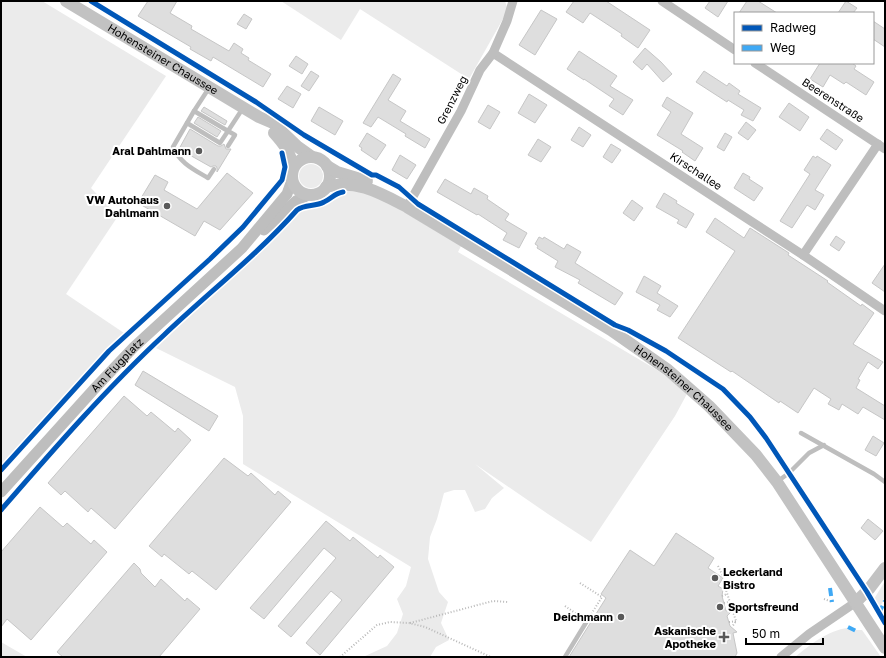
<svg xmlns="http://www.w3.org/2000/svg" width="886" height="658" font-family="'Golos Text',sans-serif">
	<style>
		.green { fill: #ebebeb }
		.building { fill: #dedede; stroke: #c6c6c6 }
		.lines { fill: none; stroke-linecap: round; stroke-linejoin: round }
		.path { stroke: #b9b9b9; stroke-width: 2; stroke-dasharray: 1 2; stroke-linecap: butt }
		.service { stroke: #bebebe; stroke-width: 4.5 }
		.minor { stroke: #bebebe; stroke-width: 9 }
		.tertiary { stroke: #bebebe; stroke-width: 11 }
		.secondary { stroke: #c2c2c2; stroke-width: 12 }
		.quiet { stroke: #3fa9f5; stroke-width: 4; stroke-dasharray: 8 4; stroke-linecap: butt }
		.cycleway-casing { stroke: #fff; stroke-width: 8 }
		.cycleway { stroke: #0057b8; stroke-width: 5 }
		.poi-dot { fill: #595959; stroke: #fff; stroke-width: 1.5 }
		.labels { text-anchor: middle; stroke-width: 4; stroke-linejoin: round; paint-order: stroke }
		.street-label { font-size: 11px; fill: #000; stroke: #fff }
		.poi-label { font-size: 11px; font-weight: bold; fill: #000; stroke: #fff; text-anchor: end }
	</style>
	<rect width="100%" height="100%" fill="#fff"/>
	<!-- green -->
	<g class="green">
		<polygon points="1,1 42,1 166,76 91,188 118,216 66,294 124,333 1,468"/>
		<polygon points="281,1 505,1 508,10 469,79 360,9 341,40"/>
		<circle cx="311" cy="176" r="12"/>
		<polygon points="349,187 373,193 461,246 458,252 657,370 688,392 675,416 591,542 548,514 475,464 504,488 492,498 485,509 475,512 465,490 454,490 444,493 437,519 430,537 428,559 439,592 448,602 441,623 449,640 436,647 430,657 363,657 387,646 397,633 403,614 397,599 406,586 411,567 243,464 243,416 235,387 154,347 303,209 328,203 335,196 343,195 348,191"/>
		<polygon points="885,581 885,597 880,607 879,607 874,599"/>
		<path d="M848 628 856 630H862L881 657H795C810 645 828 630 848 628Z"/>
		<polygon points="1,642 27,657 1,657"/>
	</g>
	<!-- building -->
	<g class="building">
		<polygon points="148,1 177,1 170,13 192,26 191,29 229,51 234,43 243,49 241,53 249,58 248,60 271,74 263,87 213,57 211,61 190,49 191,47 138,16"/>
		<polygon points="574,1 606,1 650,30 638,48 621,36 622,34 590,13 583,23 566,12"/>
		<polygon points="710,1 728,1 718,17 705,8"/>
		<polygon points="747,1 758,1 777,13 739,13"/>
		<polygon points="846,1 857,8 853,13 838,13"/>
		<polygon points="541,10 557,19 535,55 519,45"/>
		<polygon points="244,14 252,19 246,29 237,24"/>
		<polygon points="873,21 885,29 885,47 873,39"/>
		<polygon points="645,48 661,62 672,74 663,82 647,64 642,70 633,62"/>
		<polygon points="579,51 617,76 610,86 633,100 623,115 609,106 614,99 584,79 584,80 567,69"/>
		<polygon points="296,56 308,64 302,74 289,66"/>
		<polygon points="820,63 852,63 856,66 854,69 874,82 866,95 846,82 844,84 830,75 823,87 810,79"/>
		<polygon points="311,71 319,76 309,91 301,86"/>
		<polygon points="704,71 727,86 729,83 740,91 738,94 761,108 753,121 741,115 744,110 728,100 727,102 696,82"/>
		<polygon points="393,74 401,79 388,100 406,111 400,121 430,139 425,148 405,136 406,134 378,117 371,127 363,123"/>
		<polygon points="287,86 301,94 293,108 278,99"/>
		<polygon points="529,94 547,105 535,123 518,113"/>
		<polygon points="667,97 693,113 681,134 703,148 695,161 682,152 683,151 657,135 671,112 662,106"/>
		<polygon points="789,103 809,117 800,131 779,117"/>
		<polygon points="488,105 500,112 490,129 478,122"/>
		<polygon points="204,107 227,121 225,125 201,111"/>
		<polygon points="319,107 343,121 335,135 311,121"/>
		<polygon points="198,117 221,131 217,137 194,123"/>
		<polygon points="746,122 756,130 748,140 738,133"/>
		<polygon points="579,127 591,135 583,147 571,140"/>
		<polygon points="190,129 218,146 221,146 224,144 226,149 231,149 217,172 217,168 216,166 213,166 211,167 179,149"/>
		<polygon points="827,129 843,140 836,150 820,139"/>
		<polygon points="367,133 386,145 376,160 361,150 362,148 359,146"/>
		<polygon points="725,133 732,137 724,151 717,147"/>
		<polygon points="538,139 551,147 541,162 528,155"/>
		<polygon points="611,144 621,150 612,163 603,157"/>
		<polygon points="400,155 416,165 407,179 392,170"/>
		<polygon points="813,156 816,158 817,156 831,165 815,190 824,195 815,210 807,205 792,228 780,221 810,174 804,170"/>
		<polygon points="227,173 253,193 220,230 204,221 195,236 138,203 155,175 168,182 164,190 197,209"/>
		<polygon points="743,173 750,177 749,179 763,188 754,201 734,188"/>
		<polygon points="445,179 471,194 474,188 488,196 487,199 509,214 505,220 527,233 519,248 503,240 507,233 478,214 477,215 437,192"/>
		<polygon points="664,193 677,201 676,203 694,214 686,228 677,223 679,220 656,207"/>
		<polygon points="632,200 643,208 634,221 623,213"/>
		<polygon points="715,218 744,238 750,228 789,253 788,255 828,281 827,282 861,306 862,304 874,313 853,344 883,362 878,369 868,362 858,379 860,380 856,388 885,406 885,420 863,407 858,414 842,404 839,410 828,404 831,399 814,388 798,413 780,401 779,403 732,371 731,372 678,338 735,251 706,232"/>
		<polygon points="836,236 845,242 839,251 830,245"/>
		<polygon points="539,237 543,239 544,237 564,249 567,244 581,252 575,263 623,293 615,305 578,283 580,280 555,267 558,261 537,248 538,246 535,244"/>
		<polygon points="885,264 885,292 872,283"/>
		<polygon points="644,276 661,286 657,293 678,306 670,317 657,310 660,305 636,292"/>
		<polygon points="143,371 218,416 209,431 135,385"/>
		<polygon points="124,396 147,416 151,412 175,432 178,428 191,440 115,529 91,508 88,512 65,491 61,495 48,483"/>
		<polygon points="873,436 884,443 876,456 865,450"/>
		<polygon points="224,458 248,476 251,473 275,495 278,491 291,502 216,590 192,571 189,574 164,554 162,557 149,546"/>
		<polygon points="40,507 63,527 67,523 91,544 94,540 107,552 31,640 7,619 1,627 1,552"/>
		<polygon points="868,519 883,531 875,540 861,528"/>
		<polygon points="326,521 350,541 353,537 378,558 380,555 394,567 320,655 306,643 342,600 331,591 291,637 278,626 336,558 324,548 264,619 250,608"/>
		<polygon points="676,533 714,558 708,568 723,578 718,586 723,589 722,596 726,611 734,609 727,616 730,626 737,632 733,633 737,653 735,657 569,657 606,598 601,594 630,550 654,566"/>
		<polygon points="134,563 140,569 141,573 155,587 161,579 185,601 187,598 200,609 159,657 63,657 57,652"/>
	</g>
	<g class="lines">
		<!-- path -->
		<g class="path">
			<polyline points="718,566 726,582 725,587 736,621 732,627"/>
			<polyline points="580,583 602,597 590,616"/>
			<polyline points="722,596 727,594"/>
			<polyline points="824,599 832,602"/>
			<polyline points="724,603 729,602"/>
			<polyline points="565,606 581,617"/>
			<polyline points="880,615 885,613"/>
			<polyline points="729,622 738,621"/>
			<polyline points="410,623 493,601 508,602"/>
			<polyline points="340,657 377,625 390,622 409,623 425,627 491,657"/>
		</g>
		<!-- service -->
		<g class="service">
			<polyline points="209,88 194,111 228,131 243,108"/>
			<polyline points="265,108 304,135 372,175"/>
			<polyline points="194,111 187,123 220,143 228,131 235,135 228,146"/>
			<path d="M187 123 173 147C180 163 193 169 208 178L214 169"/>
			<polyline points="801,433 874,474 885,482"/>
			<polyline points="778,481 789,473 809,453 824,445"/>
			<polyline points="565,657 587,621"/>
		</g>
		<!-- minor -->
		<g class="minor">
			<polyline points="662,1 735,50"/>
			<polyline points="493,53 803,255 885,311"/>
			<polyline points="755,63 885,149"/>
			<polyline points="407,207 461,111 480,70 493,53 507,21 513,1"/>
			<polyline points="803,255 878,144"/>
			<polyline points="781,657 809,634 856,602"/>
		</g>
		<!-- tertiary -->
		<g class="tertiary">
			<polyline points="264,230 296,201 308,195"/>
			<path id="s1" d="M1 492 96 387 134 347 242 248 287 194 292 180"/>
		</g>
		<!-- secondary -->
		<g class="secondary">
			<path id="s2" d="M66 1 259 117 273 123 298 147 312 157"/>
			<path d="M274 133C284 144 291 153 293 168"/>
			<circle cx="311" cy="176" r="19"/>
			<polyline points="327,166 337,172 367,181"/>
			<path id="s3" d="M326 187C355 178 382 194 407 207L611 330 668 370 709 406 756 455 777 482 885 648"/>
			<polyline points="856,602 869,589 885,568"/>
		</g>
		<!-- quiet -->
		<g class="quiet">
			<polyline points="830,588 832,602"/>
			<polyline points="879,613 885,601"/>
			<polyline points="848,627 856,631"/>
		</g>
		<defs>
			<g id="cycleway">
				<polyline points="91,1 256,102 304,135 372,175 376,175 399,187 418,204 615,325 628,330 666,351 723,389 750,417 766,438 867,592 885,623"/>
				<polyline points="1,470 109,351 210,259 243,227 282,180 285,167 282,153"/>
				<path d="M1 510C53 450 106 389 164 335 208 293 256 256 297 210 305 204 315 207 324 202 331 199 335 193 343 192"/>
			</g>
		</defs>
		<!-- cycleway casing -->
		<use href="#cycleway" class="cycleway-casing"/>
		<!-- cycleway -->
		<use href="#cycleway" class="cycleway"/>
	</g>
	<!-- markers -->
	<g class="poi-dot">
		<circle cx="199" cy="151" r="4"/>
		<circle cx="167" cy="206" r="4"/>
		<circle cx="715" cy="578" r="4"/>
		<circle cx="720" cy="607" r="4"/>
		<circle cx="621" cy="617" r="4"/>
		<path d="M722 631h4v4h4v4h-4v4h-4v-4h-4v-4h4z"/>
	</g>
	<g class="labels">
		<!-- street labels -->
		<g class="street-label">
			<text dy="4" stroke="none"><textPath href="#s2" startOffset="113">Hohensteiner Chaussee</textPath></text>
			<text transform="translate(452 100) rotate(-63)" y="4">Grenzweg</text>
			<text transform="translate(833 100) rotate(33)" y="4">Beerenstraße</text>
			<text transform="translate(696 171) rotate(33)" y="4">Kirschallee</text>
			<text dy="4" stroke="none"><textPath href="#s1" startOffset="172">Am Flugplatz</textPath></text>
			<text dy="4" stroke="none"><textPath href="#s3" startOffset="417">Hohensteiner Chaussee</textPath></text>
		</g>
		<!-- poi labels -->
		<g class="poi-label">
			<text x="191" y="155">Aral Dahlmann</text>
			<text x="159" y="204">VW Autohaus<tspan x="159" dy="13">Dahlmann</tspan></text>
			<text x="723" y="576" text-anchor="start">Leckerland<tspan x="723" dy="13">Bistro</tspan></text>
			<text x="728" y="611" text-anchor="start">Sportsfreund</text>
			<text x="613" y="621">Deichmann</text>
			<text x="716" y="635">Askanische<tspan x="716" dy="13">Apotheke</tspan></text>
		</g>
	</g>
	<!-- border -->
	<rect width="886" height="658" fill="none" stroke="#000000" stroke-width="4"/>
	<!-- legend -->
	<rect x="734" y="12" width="140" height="52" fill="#ffffff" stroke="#999999"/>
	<rect x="742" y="25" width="20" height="6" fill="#0057b8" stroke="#999999"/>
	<text x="770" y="32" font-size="12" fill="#000000">Radweg</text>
	<rect x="742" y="45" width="20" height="6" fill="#3fa9f5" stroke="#999999"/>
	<text x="770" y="52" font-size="12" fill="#000000">Weg</text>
	<!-- scale -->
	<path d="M746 638v6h77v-6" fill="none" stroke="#000000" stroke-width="2"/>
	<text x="752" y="638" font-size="12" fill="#000000" stroke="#ffffff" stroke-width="3" paint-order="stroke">50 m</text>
</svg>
